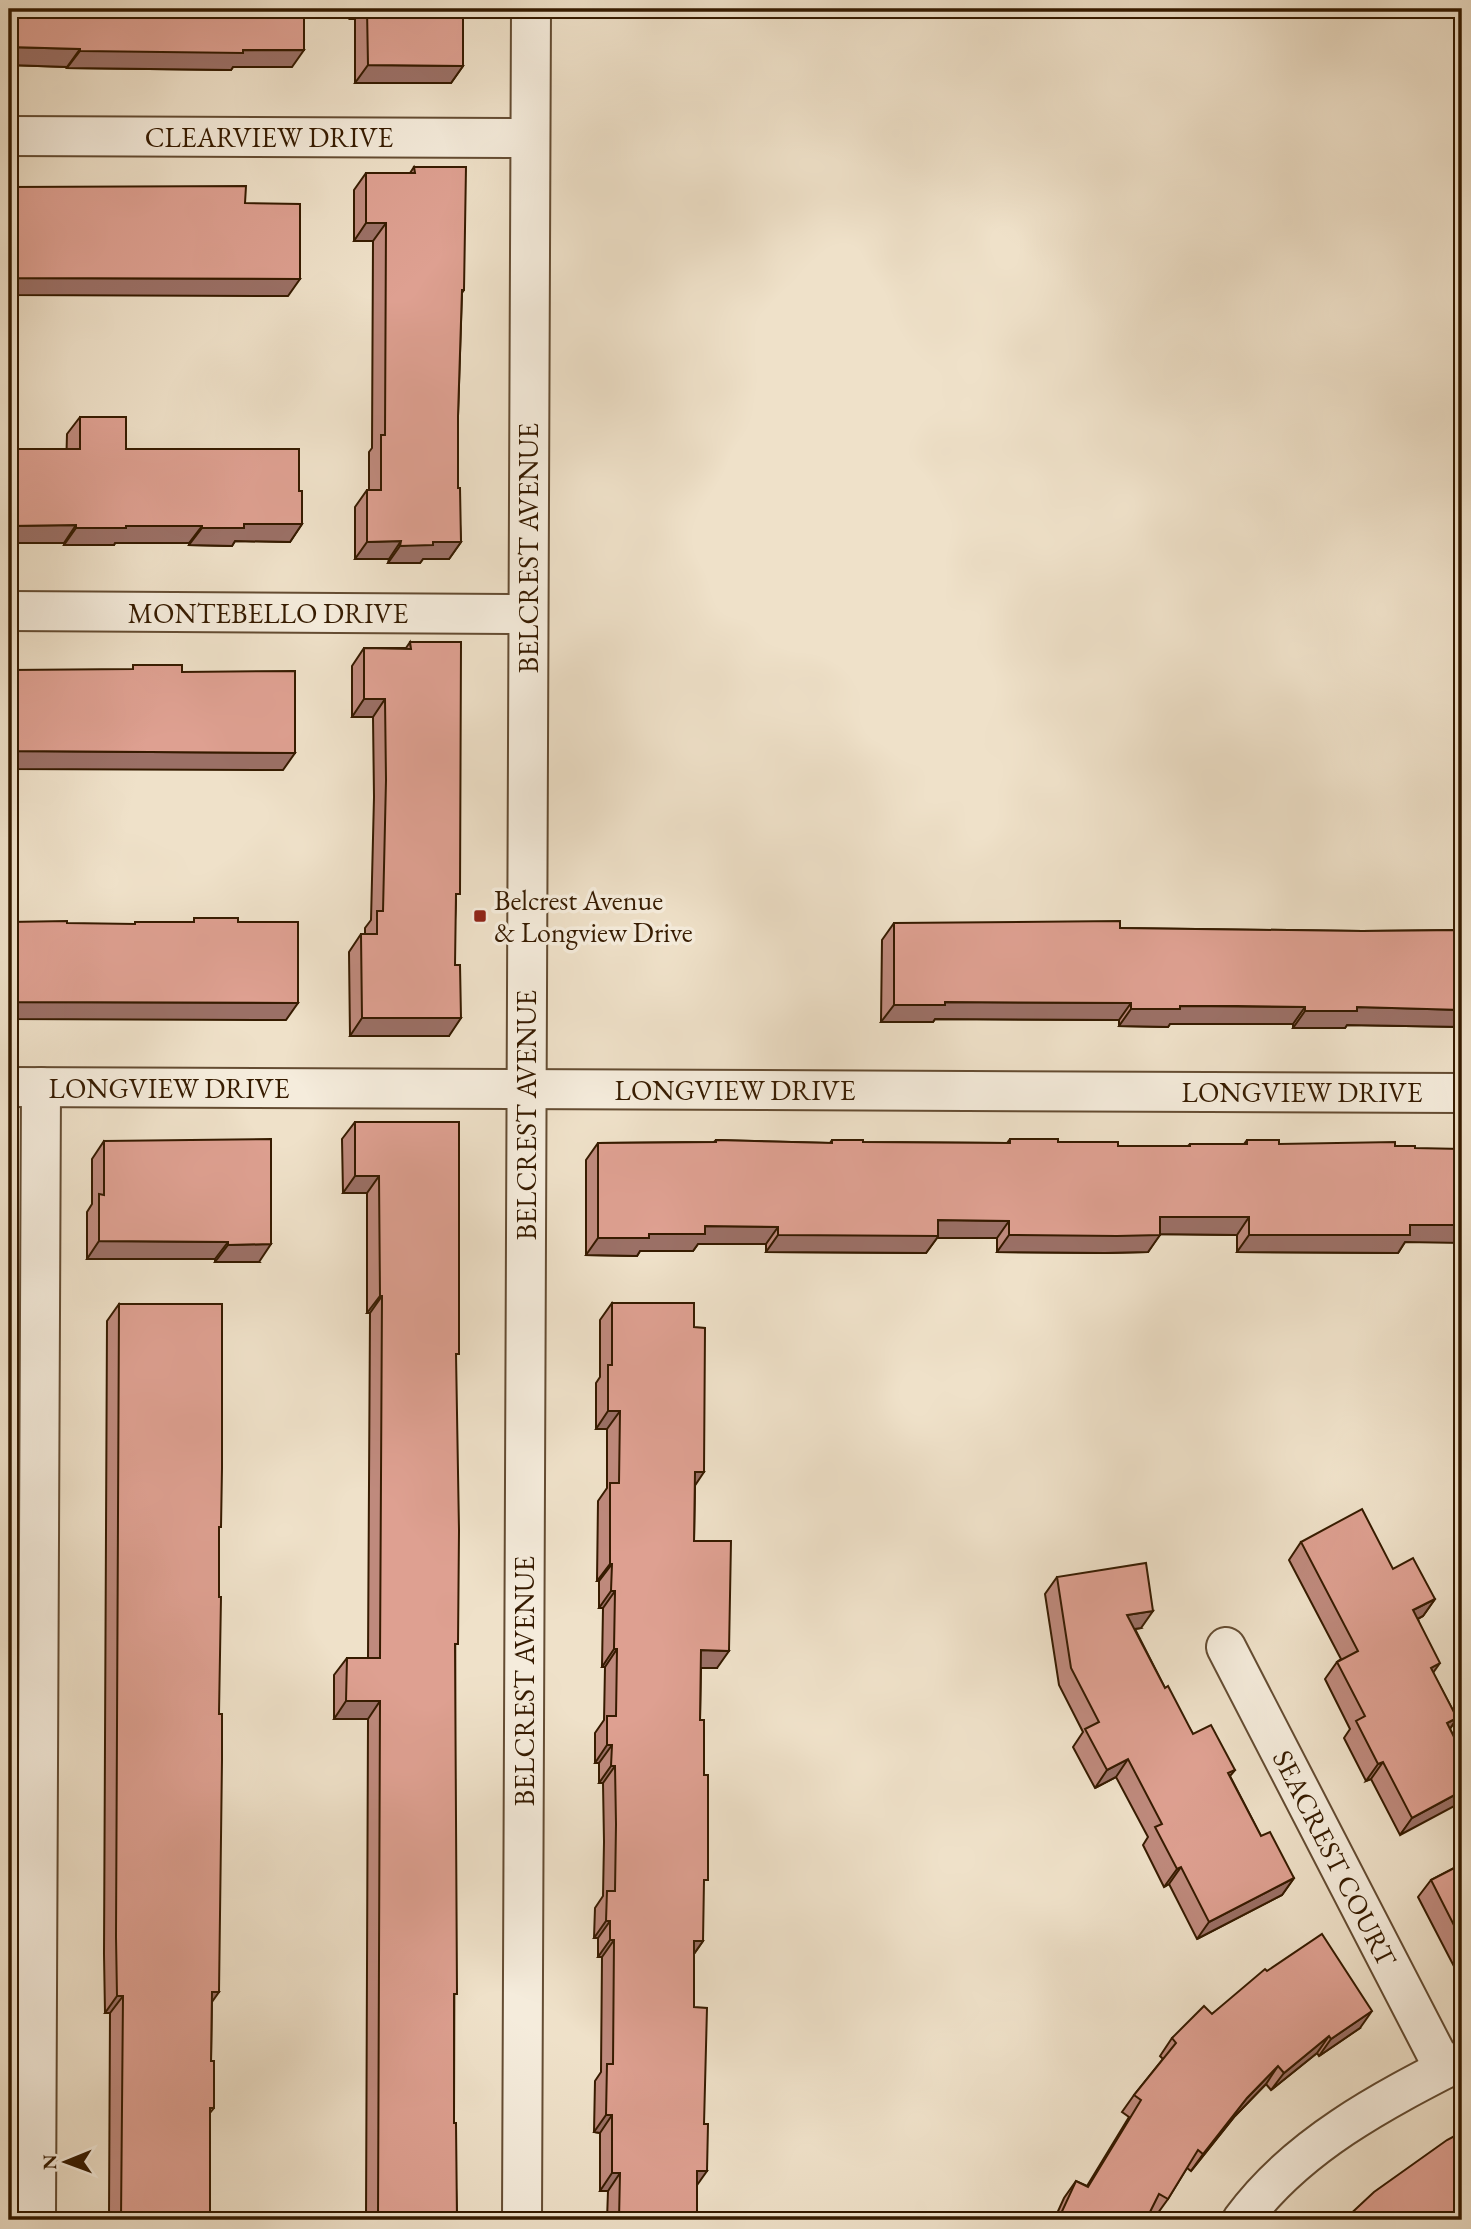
<svg xmlns="http://www.w3.org/2000/svg" width="1471" height="2229" font-family="'EB Garamond',serif">
	<style>
		.lines { fill: none; stroke-linecap: round; stroke-linejoin: round }
		.minor-casing { stroke: #644c32; stroke-width: 42 }
		.minor { stroke: #f5ecdc; stroke-width: 38 }
		.wall { fill: #bf8a7d; stroke: #361b00; stroke-width: 2 }
		.shaded-wall { fill: #9b7066; stroke: #361b00; stroke-width: 2 }
		.building { fill: #dea091; stroke: #361b00; stroke-width: 2 }
		.poi-dot { fill: #8f2418; stroke: #f5ecdc; stroke-width: 2.5 }
		.labels { text-anchor: middle; stroke-width: 7; stroke-linejoin: round; paint-order: stroke }
		.street-label { font-size: 28px; fill: #361b00; stroke: #f5ecdc }
		.poi-label { font-size: 28px; fill: #361b00; stroke: #f5ecdc; text-anchor: start }
	</style>
	<rect width="100%" height="100%" fill="#efe1c9"/>
	<filter id="stains"><feTurbulence type="fractalNoise" baseFrequency=".00286" numOctaves="4"/><feColorMatrix values="0 0 0 0 .2 0 0 0 0 .09 0 0 0 0 .02 0 0 0 .5 -.17"/></filter>
	<radialGradient id="worn" r=".72"><stop offset=".6" stop-color="#630" stop-opacity="0"/><stop offset="1" stop-color="#630" stop-opacity=".3"/></radialGradient>
	<g class="lines">
		<defs>
			<g id="minor">
				<polyline points="9,136 530,138"/>
				<polyline points="9,611 528,614"/>
				<polyline points="9,1087 1462,1093"/>
				<polyline points="1226,1647 1444,2069"/>
				<polyline points="36,2220 41,1087"/>
				<polyline points="522,2220 531,9"/>
				<path d="M1242 2220C1297 2145 1382 2101 1462 2060"/>
			</g>
		</defs>
		<!-- minor casing -->
		<use href="#minor" class="minor-casing"/>
		<!-- minor -->
		<use href="#minor" class="minor"/>
	</g>
	<!-- wall -->
	<g class="wall">
		<polygon points="9,9 292,67 233,67 231,70 67,68 67,67 9,65"/>
		<polygon points="350,9 463,9 463,66 451,83 355,83 355,19 350,19"/>
		<polygon points="414,167 464,290 462,293 458,416 458,488 461,542 449,559 423,559 420,563 388,563 389,559 355,559 355,507 367,490 369,490 369,452 372,448 373,241 354,241 354,190 366,173 410,173"/>
		<polygon points="80,417 126,449 299,491 302,524 290,542 235,541 232,546 189,545 189,543 115,543 114,545 64,545 67,434"/>
		<polygon points="410,642 456,900 449,1036 350,1036 349,952 361,934 365,934 365,928 371,920 374,797 373,717 352,717 352,666 364,648 406,648"/>
		<polygon points="894,923 1120,928 1362,931 1462,930 1462,1027 1347,1025 1345,1028 1293,1028 1293,1024 1170,1024 1168,1027 1119,1026 1119,1020 935,1019 933,1022 881,1022 882,940"/>
		<polygon points="355,1122 459,1122 456,1358 454,2123 457,2220 366,2220 368,1719 334,1719 334,1675 347,1658 368,1658 370,1313 367,1313 367,1193 343,1193 342,1139"/>
		<polygon points="1010,1139 1118,1146 1188,1146 1190,1144 1244,1144 1247,1140 1279,1144 1405,1242 1398,1253 1237,1252 1237,1235 1160,1234 1148,1252 1105,1253 997,1252 997,1238 937,1238 926,1253 766,1252 766,1244 698,1244 693,1251 640,1251 637,1256 586,1255 586,1160 598,1143 714,1142 716,1140 830,1143 832,1140 863,1142 1007,1143"/>
		<polygon points="104,1141 259,1262 215,1262 215,1259 87,1259 87,1212 92,1204 92,1159"/>
		<polygon points="612,1303 695,1486 694,1541 717,1668 701,1668 700,1720 703,1887 703,1941 694,1954 694,2007 697,2220 607,2220 608,2191 600,2191 600,2133 594,2132 595,2081 601,2072 602,1957 598,1957 598,1938 594,1938 595,1908 603,1896 604,1842 603,1783 599,1783 599,1763 595,1763 595,1733 604,1720 605,1667 602,1667 603,1608 599,1608 599,1581 597,1581 598,1501 607,1488 607,1429 596,1429 596,1383 600,1377 600,1320"/>
		<polygon points="119,1304 219,1530 211,2061 214,2108 210,2113 210,2220 109,2220 110,2013 105,2013 104,1954 107,1321"/>
		<polygon points="1301,1542 1393,1569 1435,1599 1423,1616 1418,1619 1433,1673 1457,1718 1450,1729 1462,1753 1400,1835 1371,1779 1366,1781 1344,1738 1350,1729 1325,1679 1337,1662 1341,1659 1289,1560"/>
		<polygon points="1057,1577 1141,1628 1135,1629 1165,1688 1193,1734 1235,1770 1230,1776 1261,1836 1294,1878 1282,1895 1197,1939 1169,1884 1164,1887 1143,1845 1148,1837 1116,1777 1095,1788 1073,1747 1083,1732 1059,1685 1045,1594"/>
		<polygon points="1462,1864 1462,1977 1460,1978 1418,1897 1431,1880"/>
		<polygon points="1267,1971 1360,2028 1319,2056 1317,2053 1271,2090 1266,2084 1235,2116 1191,2171 1187,2168 1168,2199 1155,2217 1150,2213 1146,2220 1054,2220 1064,2198 1076,2181 1087,2186 1129,2117 1122,2112 1134,2095 1163,2059 1160,2056 1172,2038 1212,2014"/>
	</g>
	<!-- shaded-wall -->
	<g class="shaded-wall">
		<polygon points="357,9 362,9 355,19 350,19"/>
		<polygon points="9,47 80,49 67,67 9,65"/>
		<polygon points="304,50 292,67 233,67 231,70 67,68 80,51"/>
		<polygon points="368,65 463,66 451,83 355,83"/>
		<polygon points="366,223 386,223 373,241 354,241"/>
		<polygon points="9,278 300,279 288,296 9,295"/>
		<polygon points="244,524 302,524 290,542 235,541 232,546 189,545 202,528"/>
		<polygon points="76,525 64,543 9,543 9,526"/>
		<polygon points="126,526 202,526 189,543 115,543 114,545 64,545 76,528"/>
		<polygon points="401,541 389,559 355,559 367,542"/>
		<polygon points="433,542 461,542 449,559 423,559 420,563 388,563 400,546"/>
		<polygon points="364,699 385,699 373,717 352,717"/>
		<polygon points="9,751 295,753 283,770 9,769"/>
		<polygon points="9,1002 298,1003 286,1020 9,1019"/>
		<polygon points="945,1002 1131,1003 1119,1020 935,1019 933,1022 881,1022 894,1005"/>
		<polygon points="1180,1006 1305,1007 1293,1024 1170,1024 1168,1027 1119,1026 1131,1009"/>
		<polygon points="1357,1007 1462,1010 1462,1027 1347,1025 1345,1028 1293,1028 1305,1011"/>
		<polygon points="362,1018 461,1018 449,1036 350,1036"/>
		<polygon points="355,1176 379,1176 367,1193 343,1193"/>
		<polygon points="1160,1217 1249,1217 1237,1235 1148,1234"/>
		<polygon points="938,1220 1009,1221 997,1238 937,1238 926,1253 766,1252 778,1235"/>
		<polygon points="1410,1225 1462,1225 1462,1243 1405,1242 1398,1253 1237,1252 1249,1235"/>
		<polygon points="705,1226 778,1227 766,1244 698,1244 693,1251 640,1251 637,1256 586,1255 598,1238 649,1234"/>
		<polygon points="1009,1235 1160,1235 1148,1252 1105,1253 997,1252"/>
		<polygon points="99,1241 228,1242 215,1259 87,1259"/>
		<polygon points="271,1244 259,1262 215,1262 228,1245"/>
		<polygon points="380,1296 382,1296 370,1313 367,1313"/>
		<polygon points="608,1411 620,1411 607,1429 596,1429"/>
		<polygon points="695,1472 704,1472 692,1490"/>
		<polygon points="610,1564 612,1564 599,1581 597,1581"/>
		<polygon points="611,1591 615,1591 603,1608 599,1608"/>
		<polygon points="1435,1599 1423,1616 1401,1628 1413,1610"/>
		<polygon points="1153,1611 1141,1628 1115,1632 1127,1615"/>
		<polygon points="614,1649 617,1649 605,1667 602,1667"/>
		<polygon points="701,1650 729,1651 717,1668 689,1668"/>
		<polygon points="1440,1663 1428,1680 1431,1668"/>
		<polygon points="346,1701 380,1701 368,1719 334,1719"/>
		<polygon points="1457,1718 1445,1736 1447,1723"/>
		<polygon points="607,1745 612,1745 599,1763 595,1763"/>
		<polygon points="1128,1759 1116,1777 1095,1788 1107,1770"/>
		<polygon points="1383,1762 1371,1779 1366,1781 1378,1764"/>
		<polygon points="611,1766 615,1766 603,1783 599,1783"/>
		<polygon points="1462,1791 1462,1802 1400,1835 1412,1818"/>
		<polygon points="1181,1867 1169,1884 1164,1887 1177,1869"/>
		<polygon points="1294,1878 1282,1895 1197,1939 1209,1922"/>
		<polygon points="606,1921 610,1921 598,1938 594,1938"/>
		<polygon points="610,1940 614,1940 602,1957 598,1957"/>
		<polygon points="694,1941 703,1941 691,1958"/>
		<polygon points="212,1992 219,1992 207,2009"/>
		<polygon points="117,1996 123,1996 110,2013 105,2013"/>
		<polygon points="1372,2011 1360,2028 1319,2056 1331,2039"/>
		<polygon points="1329,2036 1317,2053 1271,2090 1284,2073"/>
		<polygon points="1278,2066 1266,2084 1235,2116 1191,2171 1203,2154 1247,2098"/>
		<polygon points="606,2115 612,2115 600,2133 594,2132"/>
		<polygon points="697,2171 707,2171 695,2188"/>
		<polygon points="612,2173 620,2173 608,2191 600,2191"/>
	</g>
	<!-- building -->
	<g class="building">
		<polygon points="9,9 304,9 304,50 243,50 243,53 80,51 80,49 9,47"/>
		<polygon points="367,9 463,9 463,66 368,65"/>
		<polygon points="414,167 466,167 464,290 462,290 458,416 458,488 460,488 461,542 433,542 433,545 400,546 401,541 367,542 367,490 381,490 381,435 385,435 386,223 366,223 366,173 415,173"/>
		<polygon points="246,186 245,203 300,204 300,279 9,278 9,187"/>
		<polygon points="80,417 126,417 126,449 299,449 299,491 302,491 302,524 244,524 244,528 202,528 202,526 126,526 126,528 76,528 76,525 9,526 9,449 80,449"/>
		<polygon points="410,642 461,642 460,894 456,894 455,965 460,965 461,1018 362,1018 361,934 377,934 377,911 383,911 386,780 385,699 364,699 364,648 411,649"/>
		<polygon points="133,665 182,665 182,672 295,671 295,753 9,751 9,670 133,669"/>
		<polygon points="194,918 238,918 238,922 298,922 298,1003 9,1002 9,922 67,921 67,923 135,924 135,922 194,922"/>
		<polygon points="1120,921 1120,928 1362,931 1462,930 1462,1010 1357,1007 1357,1011 1305,1011 1305,1007 1237,1006 1180,1006 1180,1009 1131,1009 1131,1003 945,1002 945,1005 894,1005 894,923"/>
		<polygon points="355,1122 459,1122 459,1354 456,1354 459,1530 458,1644 455,1644 457,1994 454,1994 454,2123 456,2123 457,2220 378,2220 380,1701 346,1701 347,1658 380,1658 382,1296 380,1296 379,1176 355,1176"/>
		<polygon points="271,1139 271,1244 228,1245 228,1242 99,1241 99,1194 104,1195 104,1141"/>
		<polygon points="1010,1139 1058,1139 1058,1142 1118,1142 1118,1146 1190,1146 1190,1144 1247,1144 1247,1140 1279,1140 1279,1144 1395,1142 1395,1146 1415,1146 1415,1148 1462,1149 1462,1225 1410,1225 1410,1235 1249,1235 1249,1217 1160,1217 1160,1235 1117,1236 1009,1235 1009,1221 938,1220 938,1236 778,1235 778,1227 705,1226 705,1234 649,1234 649,1238 598,1238 598,1143 716,1142 716,1140 832,1143 832,1140 863,1140 863,1142 1010,1143"/>
		<polygon points="612,1303 694,1303 694,1327 705,1328 704,1472 695,1472 694,1541 731,1541 729,1651 701,1650 700,1720 704,1720 704,1775 708,1775 708,1880 704,1880 703,1941 694,1941 694,2007 707,2008 704,2124 708,2124 707,2171 697,2171 697,2220 619,2220 620,2173 612,2173 612,2115 606,2115 607,2064 613,2064 614,1940 610,1940 610,1921 606,1921 607,1891 615,1891 616,1824 615,1766 611,1766 612,1745 607,1745 607,1716 616,1716 617,1649 614,1649 615,1591 611,1591 612,1564 610,1564 610,1483 619,1483 620,1411 608,1411 608,1365 612,1365"/>
		<polygon points="119,1304 222,1304 222,1468 221,1527 219,1527 219,1597 221,1597 219,1714 222,1714 222,1760 219,1992 212,1992 211,2061 214,2061 214,2108 210,2108 210,2220 121,2220 123,1996 117,1996 116,1937"/>
		<polygon points="1362,1509 1393,1569 1413,1558 1435,1599 1413,1610 1440,1663 1431,1668 1457,1718 1447,1723 1462,1753 1462,1791 1412,1818 1383,1762 1378,1764 1356,1721 1365,1716 1337,1662 1358,1651 1301,1542"/>
		<polygon points="1146,1563 1153,1611 1127,1615 1165,1688 1168,1686 1193,1734 1211,1725 1235,1770 1228,1773 1261,1836 1270,1832 1294,1878 1209,1922 1181,1867 1177,1869 1155,1827 1162,1824 1128,1759 1107,1770 1085,1729 1099,1722 1071,1668 1057,1577"/>
		<polygon points="1462,1864 1462,1941 1431,1880"/>
		<polygon points="1322,1934 1372,2011 1331,2039 1329,2036 1284,2073 1278,2066 1247,2098 1203,2154 1198,2150 1168,2199 1159,2194 1146,2220 1058,2220 1076,2181 1088,2187 1141,2100 1134,2095 1176,2043 1172,2038 1204,2006 1212,2014 1265,1969 1267,1971"/>
		<polygon points="1462,2132 1462,2220 1344,2220 1374,2192 1447,2140"/>
	</g>
	<!-- markers -->
	<rect class="poi-dot" x="473" y="909" width="14" height="14" rx="3.5"/>
	<g class="labels">
		<!-- street labels -->
		<g class="street-label">
			<text x="269" y="147">CLEARVIEW DRIVE</text>
			<text transform="translate(528 548) rotate(-90)" y="10">BELCREST AVENUE</text>
			<text x="268" y="623">MONTEBELLO DRIVE</text>
			<text x="169" y="1098">LONGVIEW DRIVE</text>
			<text x="735" y="1100">LONGVIEW DRIVE</text>
			<text x="1302" y="1102">LONGVIEW DRIVE</text>
			<text transform="translate(526 1115) rotate(-90)" y="10">BELCREST AVENUE</text>
			<text transform="translate(524 1681) rotate(-90)" y="10">BELCREST AVENUE</text>
			<text transform="translate(1335 1858) rotate(63)" y="10">SEACREST COURT</text>
		</g>
		<!-- poi labels -->
		<g class="poi-label">
			<text x="494" y="910">Belcrest Avenue<tspan x="494" dy="32">&amp; Longview Drive</tspan></text>
		</g>
	</g>
	<!-- margin -->
	<rect width="1471" height="2229" fill="none" stroke="#efe1c9" stroke-width="35"/>
	<rect x="10" y="10" width="1450" height="2208" fill="none" stroke="#361b00" stroke-width="3.5"/>
	<rect x="18" y="18" width="1436" height="2194" fill="none" stroke="#361b00" stroke-width="2"/>
	<!-- north arrow -->
	<g transform="translate(66 2162) rotate(269)" stroke="#f5ecdc" stroke-width="5" paint-order="stroke">
	<path d="M0-5L12 26L0 18L-12 26Z" fill="#361b00"/>
	<text y="-10" font-size="19" font-weight="bold" text-anchor="middle" fill="#361b00">N</text>
	</g>
	<rect width="100%" height="100%" filter="url(#stains)"/>
	<rect width="100%" height="100%" fill="url(#worn)"/>
</svg>
